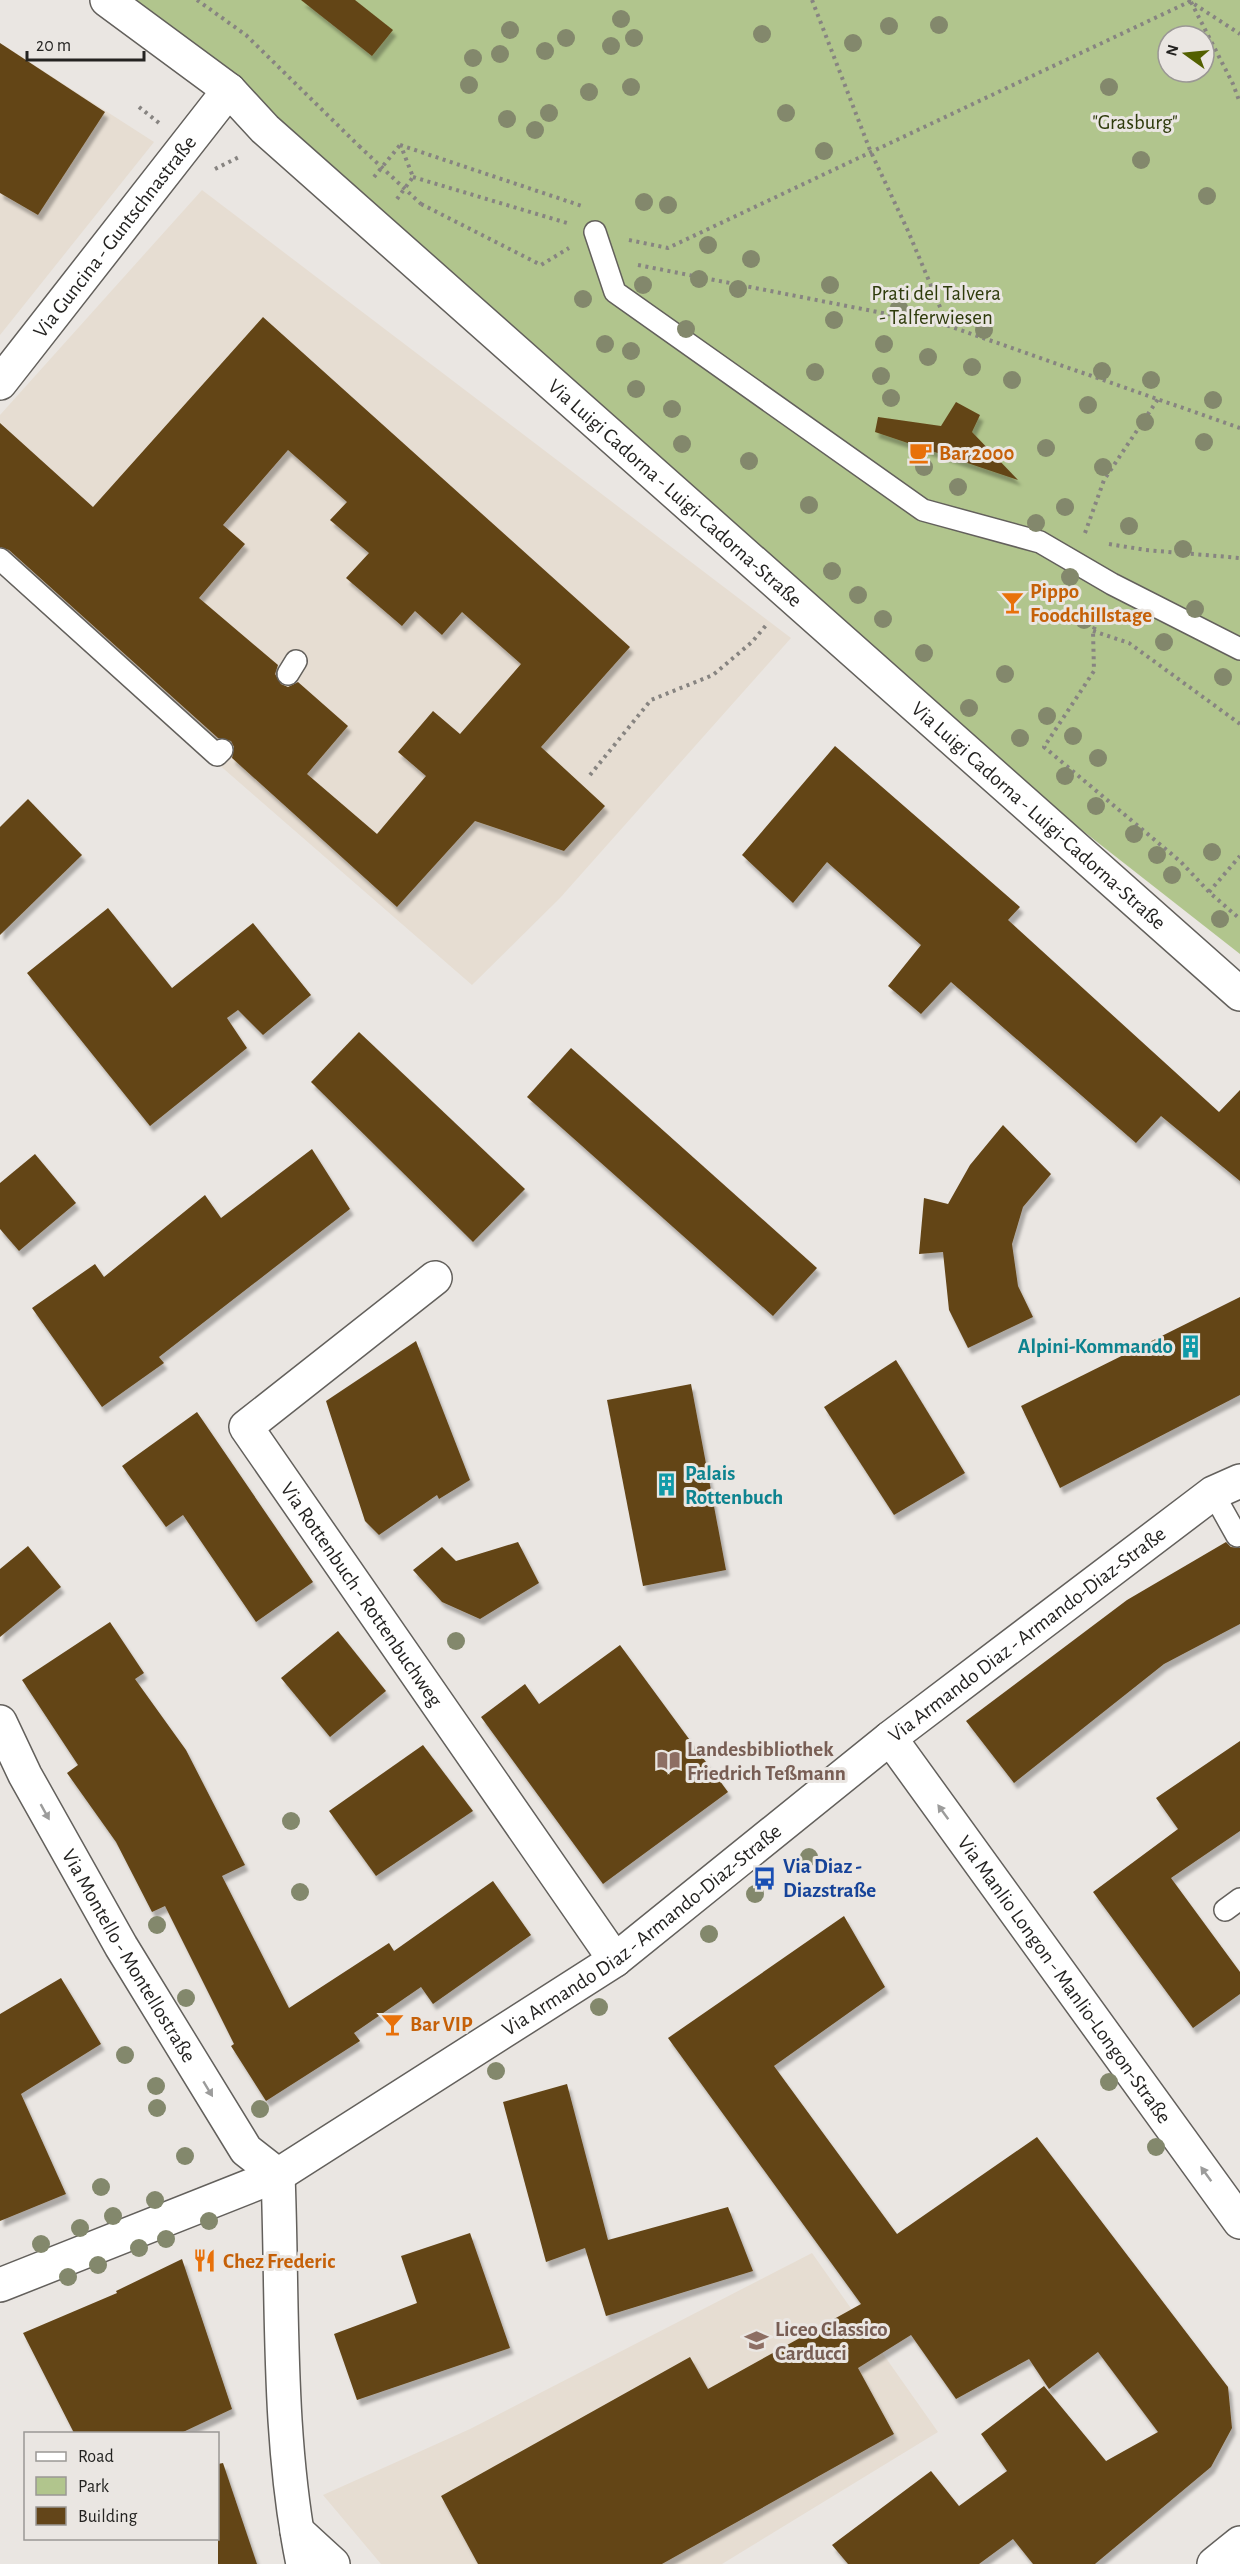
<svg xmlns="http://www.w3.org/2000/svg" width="1240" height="2564" font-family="'Alegreya Sans',sans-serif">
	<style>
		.built { fill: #e6ddd2 }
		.green { fill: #b1c58d; fill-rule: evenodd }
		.building { fill: #634519; fill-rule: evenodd; filter: url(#shadow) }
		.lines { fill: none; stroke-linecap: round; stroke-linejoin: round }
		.lane-casing { stroke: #63605c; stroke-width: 24 }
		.street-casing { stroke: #63605c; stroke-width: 36 }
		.primary-casing { stroke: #63605c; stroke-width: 36 }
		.path { stroke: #878481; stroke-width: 4; stroke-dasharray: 3 4.5; stroke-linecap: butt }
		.lane { stroke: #fff; stroke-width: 21 }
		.street { stroke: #fff; stroke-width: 33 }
		.primary { stroke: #fff; stroke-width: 33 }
		.path-bridge { stroke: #878481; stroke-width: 4; stroke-dasharray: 3 4.5; stroke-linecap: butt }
		.tree { fill: #83886c }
		.oneway { fill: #9c9c9b }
		.labels { text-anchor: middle; stroke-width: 6; stroke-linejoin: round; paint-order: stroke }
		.park-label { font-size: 21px; fill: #2e3b0b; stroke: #eae6e2 }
		.street-label { font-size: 21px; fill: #242321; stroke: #eae6e2 }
		.food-label { font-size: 21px; font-weight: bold; fill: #c56008; stroke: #eae6e2; text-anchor: start }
		.culture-label { font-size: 21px; font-weight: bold; fill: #0d838f; stroke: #eae6e2; text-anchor: end }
		.education-label { font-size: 21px; font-weight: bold; fill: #785e54; stroke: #eae6e2; text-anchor: start }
		.transit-label { font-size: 21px; font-weight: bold; fill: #164399; stroke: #eae6e2; text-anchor: start }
	</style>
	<defs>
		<filter id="shadow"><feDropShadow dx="3.5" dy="6" stdDeviation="1.5" flood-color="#0004"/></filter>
	</defs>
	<rect width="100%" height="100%" fill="#eae6e2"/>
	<!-- built -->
	<g class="built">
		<polygon points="0,43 154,142 0,335"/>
		<polygon points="202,190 791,638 560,898 472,985 0,574 0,415"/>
		<polygon points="812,2253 938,2432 722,2564 381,2564 323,2495 470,2429"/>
	</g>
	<!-- green -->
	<path class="green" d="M115 0H1240V954L1000 766ZM1168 36H1204V72H1168Z"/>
	<!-- building -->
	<g class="building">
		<polygon points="301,0 355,0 393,30 372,56"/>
		<polygon points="0,43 105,112 38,215 0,193"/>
		<path d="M263 317 630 647 541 747 605 806 564 851 475 821 397 907 232 758 234 747 231 741 218 738 9 550 0 547V423L93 507ZM288 450 347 502 330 520 369 553 346 578 402 626 415 611 442 635 462 612 521 664 460 734 433 711 398 752 426 776 377 834 307 774 348 726 298 682 288 687 281 684 275 674 278 665 199 598 245 544 223 525Z"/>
		<polygon points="956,402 980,415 972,432 1018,480 875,432 878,417 941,426"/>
		<polygon points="835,746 1020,907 1008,920 1219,1112 1240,1090 1240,1181 1161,1116 1136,1143 951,982 921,1014 888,986 921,945 827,862 793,903 742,855"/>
		<polygon points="28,799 82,855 0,935 0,827"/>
		<polygon points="108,908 172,988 253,923 311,995 263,1035 238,1010 227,1018 247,1048 150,1126 27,973"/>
		<polygon points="359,1032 525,1189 473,1242 311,1082"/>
		<polygon points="571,1048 817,1268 773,1316 527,1097"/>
		<polygon points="1003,1125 1051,1174 1023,1207 1012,1244 1018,1286 1033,1317 968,1348 949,1310 943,1252 919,1254 924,1198 948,1204 970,1165"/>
		<polygon points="312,1149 350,1209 159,1357 164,1363 102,1407 32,1308 95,1264 104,1277 205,1195 221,1218"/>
		<polygon points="35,1154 76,1203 19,1251 0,1229 0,1183"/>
		<polygon points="1240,1297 1240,1395 1060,1488 1021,1406"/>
		<polygon points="416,1341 470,1480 439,1499 437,1495 379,1535 365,1521 326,1401"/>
		<polygon points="896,1360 965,1473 894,1515 824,1407"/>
		<polygon points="691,1384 726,1570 643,1586 607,1400"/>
		<polygon points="197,1412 313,1582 256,1622 183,1515 166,1527 122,1466"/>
		<polygon points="518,1542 539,1583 480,1619 442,1602 413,1570 442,1547 456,1561"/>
		<polygon points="1226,1542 1231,1547 1240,1548 1240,1624 1164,1664 1014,1783 966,1721 1127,1600"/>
		<polygon points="28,1546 61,1587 0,1637 0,1569"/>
		<polygon points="110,1622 144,1673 135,1679 186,1750 245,1865 222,1876 289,2008 389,1943 394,1951 493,1881 531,1935 433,2004 421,1987 354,2033 360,2041 266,2101 231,2046 234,2044 165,1906 152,1912 116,1842 67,1773 78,1765 22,1680"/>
		<polygon points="338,1631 386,1691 330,1737 281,1678"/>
		<polygon points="620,1645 728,1792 603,1884 481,1717 525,1684 539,1704"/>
		<polygon points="1240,1741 1240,1831 1171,1878 1240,1972 1240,1994 1193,2028 1093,1892 1178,1829 1156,1798"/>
		<polygon points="423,1745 473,1811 376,1876 329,1811"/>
		<polygon points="844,1916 885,1987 774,2066 897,2234 1037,2137 1228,2387 1232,2428 1211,2467 1095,2564 1033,2564 1013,2539 979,2564 848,2564 832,2545 931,2471 959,2506 1007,2471 981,2434 1044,2386 1106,2461 1158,2432 1098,2352 1049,2389 1029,2359 956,2399 911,2335 858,2368 894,2434 662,2564 478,2564 441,2496 690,2357 708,2389 861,2304 668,2038"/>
		<polygon points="61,1978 101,2044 21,2094 66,2194 0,2221 0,2014"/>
		<polygon points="567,2084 608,2240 728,2207 753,2271 606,2316 585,2248 546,2262 503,2102"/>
		<polygon points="470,2233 510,2348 357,2400 334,2334 417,2303 401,2256"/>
		<polygon points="182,2259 232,2409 181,2433 74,2433 23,2333 117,2293 116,2291"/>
		<polygon points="223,2463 257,2564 218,2564 218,2464"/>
	</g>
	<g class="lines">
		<defs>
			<g id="lane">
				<polyline points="595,232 615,292 923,510 1040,542 1112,584 1240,649"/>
				<polyline points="0,559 217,755 222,750"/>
				<polyline points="288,674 296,661"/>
				<polyline points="1213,1493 1237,1536"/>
				<polyline points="1225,1910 1240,1899"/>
			</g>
			<g id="street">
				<path id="s1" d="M0 383 229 90"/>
				<path id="s2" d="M435 1278 246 1427 615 1960"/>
				<path id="s3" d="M0 1722 25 1775 121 1946 246 2150 278 2175"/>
				<path id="s4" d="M890 1738 1240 2222"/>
				<path d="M278 2175C283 2304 277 2438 303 2564"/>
				<path id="s5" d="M0 2285 278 2175 615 1960 890 1738 1213 1493 1240 1481"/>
				<polyline points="297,2531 333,2564"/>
				<polyline points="1214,2564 1240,2543"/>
			</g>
			<g id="primary">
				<path id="s6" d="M107 0 229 90 265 129 1240 994"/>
			</g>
		</defs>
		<!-- lane casing -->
		<use href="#lane" class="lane-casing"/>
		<!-- street casing -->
		<use href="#street" class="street-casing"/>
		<!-- primary casing -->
		<use href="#primary" class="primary-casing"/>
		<!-- path -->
		<g class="path">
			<polyline points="197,0 246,35 359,146"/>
			<polyline points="812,0 870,150 908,231 948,326"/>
			<polyline points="1188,0 1240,34"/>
			<polyline points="1191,2 1233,84 1240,103"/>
			<polyline points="139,107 159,123"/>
			<polyline points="400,145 582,206"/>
			<polyline points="215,169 241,156"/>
			<polyline points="374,177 400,145"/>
			<polyline points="413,177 567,223"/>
			<polyline points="397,199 413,177 401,146"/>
			<polyline points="421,204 541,265 569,248"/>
			<polyline points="629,240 668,248 1193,0"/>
			<polyline points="638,265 949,326 1240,428"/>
			<polyline points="1085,533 1104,480 1158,399"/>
			<polyline points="1109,544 1146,550 1240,558"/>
			<polyline points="1101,613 1093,631 1094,671 1044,747 1181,862 1209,892 1240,919"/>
			<polyline points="1093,631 1129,643 1240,724"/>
			<polyline points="590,775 651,700 713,675 752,642 768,623"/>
			<polyline points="1209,892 1240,856"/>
		</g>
		<!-- lane -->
		<use href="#lane" class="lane"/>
		<!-- street -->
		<use href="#street" class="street"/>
		<!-- primary -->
		<use href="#primary" class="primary"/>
		<!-- path-bridge -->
		<polyline class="path-bridge" points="359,146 421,204"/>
	</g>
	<!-- trees -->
	<g class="tree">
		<circle cx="621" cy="19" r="9"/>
		<circle cx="939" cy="25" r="9"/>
		<circle cx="889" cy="26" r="9"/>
		<circle cx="510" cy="30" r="9"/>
		<circle cx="762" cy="34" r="9"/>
		<circle cx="566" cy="38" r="9"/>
		<circle cx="634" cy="38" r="9"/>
		<circle cx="853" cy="43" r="9"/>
		<circle cx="611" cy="46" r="9"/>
		<circle cx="545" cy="51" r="9"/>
		<circle cx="500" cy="54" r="9"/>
		<circle cx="473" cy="58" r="9"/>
		<circle cx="469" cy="85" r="9"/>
		<circle cx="631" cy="87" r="9"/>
		<circle cx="1109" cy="87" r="9"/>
		<circle cx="589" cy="92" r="9"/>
		<circle cx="549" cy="113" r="9"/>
		<circle cx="786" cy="113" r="9"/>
		<circle cx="507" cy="119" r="9"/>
		<circle cx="535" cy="130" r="9"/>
		<circle cx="824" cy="151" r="9"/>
		<circle cx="1141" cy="160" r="9"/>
		<circle cx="1207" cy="196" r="9"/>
		<circle cx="644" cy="202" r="9"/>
		<circle cx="668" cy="205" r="9"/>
		<circle cx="708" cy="245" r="9"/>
		<circle cx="751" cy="259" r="9"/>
		<circle cx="699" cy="279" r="9"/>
		<circle cx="643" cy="285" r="9"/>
		<circle cx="830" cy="285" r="9"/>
		<circle cx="738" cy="289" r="9"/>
		<circle cx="583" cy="299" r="9"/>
		<circle cx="899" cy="308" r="9"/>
		<circle cx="834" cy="320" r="9"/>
		<circle cx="686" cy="329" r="9"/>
		<circle cx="984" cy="330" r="9"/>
		<circle cx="605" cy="344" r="9"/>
		<circle cx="884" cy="344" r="9"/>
		<circle cx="631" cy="351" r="9"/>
		<circle cx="928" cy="357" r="9"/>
		<circle cx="972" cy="367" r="9"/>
		<circle cx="1102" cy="371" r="9"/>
		<circle cx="815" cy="372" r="9"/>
		<circle cx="881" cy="376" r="9"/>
		<circle cx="1012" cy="380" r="9"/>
		<circle cx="1151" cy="380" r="9"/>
		<circle cx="636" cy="389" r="9"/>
		<circle cx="891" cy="398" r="9"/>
		<circle cx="1213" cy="400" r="9"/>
		<circle cx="1088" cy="405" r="9"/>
		<circle cx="672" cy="409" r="9"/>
		<circle cx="1145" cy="422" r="9"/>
		<circle cx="1204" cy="442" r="9"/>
		<circle cx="682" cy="444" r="9"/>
		<circle cx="1046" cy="448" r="9"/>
		<circle cx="749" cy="461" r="9"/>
		<circle cx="924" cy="467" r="9"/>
		<circle cx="1103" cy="467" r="9"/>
		<circle cx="958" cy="487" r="9"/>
		<circle cx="809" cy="505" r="9"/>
		<circle cx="1065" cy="507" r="9"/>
		<circle cx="1036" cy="523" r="9"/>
		<circle cx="1129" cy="526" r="9"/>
		<circle cx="1183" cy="549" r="9"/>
		<circle cx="832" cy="571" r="9"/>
		<circle cx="1070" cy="577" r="9"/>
		<circle cx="858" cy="595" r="9"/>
		<circle cx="1195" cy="609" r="9"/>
		<circle cx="883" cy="619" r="9"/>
		<circle cx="1084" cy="620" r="9"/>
		<circle cx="1164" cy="642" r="9"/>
		<circle cx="924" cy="653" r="9"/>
		<circle cx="1005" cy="674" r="9"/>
		<circle cx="1223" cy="677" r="9"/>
		<circle cx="969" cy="708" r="9"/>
		<circle cx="1047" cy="716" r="9"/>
		<circle cx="1073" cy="736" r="9"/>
		<circle cx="1020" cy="738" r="9"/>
		<circle cx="1098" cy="758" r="9"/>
		<circle cx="1065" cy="776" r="9"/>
		<circle cx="1096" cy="806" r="9"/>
		<circle cx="1134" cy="834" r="9"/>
		<circle cx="1212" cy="852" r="9"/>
		<circle cx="1157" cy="855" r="9"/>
		<circle cx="1172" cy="875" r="9"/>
		<circle cx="1220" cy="919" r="9"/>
		<circle cx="456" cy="1641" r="9"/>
		<circle cx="291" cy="1821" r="9"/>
		<circle cx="809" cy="1857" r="9"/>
		<circle cx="300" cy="1892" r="9"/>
		<circle cx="755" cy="1894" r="9"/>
		<circle cx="157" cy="1925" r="9"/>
		<circle cx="709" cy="1934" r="9"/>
		<circle cx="186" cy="1998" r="9"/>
		<circle cx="599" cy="2007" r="9"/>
		<circle cx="125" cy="2055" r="9"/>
		<circle cx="496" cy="2071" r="9"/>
		<circle cx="1109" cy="2082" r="9"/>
		<circle cx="156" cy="2086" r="9"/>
		<circle cx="157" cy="2108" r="9"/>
		<circle cx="260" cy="2109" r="9"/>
		<circle cx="1156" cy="2147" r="9"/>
		<circle cx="185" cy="2156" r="9"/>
		<circle cx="101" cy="2187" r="9"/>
		<circle cx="155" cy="2200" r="9"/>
		<circle cx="113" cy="2216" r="9"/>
		<circle cx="209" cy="2221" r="9"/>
		<circle cx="80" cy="2228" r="9"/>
		<circle cx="166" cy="2239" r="9"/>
		<circle cx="41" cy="2244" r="9"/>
		<circle cx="139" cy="2248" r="9"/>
		<circle cx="98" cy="2265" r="9"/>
		<circle cx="68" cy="2277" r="9"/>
	</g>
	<!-- one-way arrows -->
	<defs><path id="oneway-solid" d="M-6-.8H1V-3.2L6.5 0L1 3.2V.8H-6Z" transform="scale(1.5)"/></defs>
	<g class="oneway">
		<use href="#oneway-solid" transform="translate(45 1812) rotate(61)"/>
		<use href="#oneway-solid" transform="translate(943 1812) rotate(-126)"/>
		<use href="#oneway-solid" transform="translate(208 2089) rotate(59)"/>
		<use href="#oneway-solid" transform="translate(1206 2174) rotate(-126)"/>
	</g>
	<!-- icons -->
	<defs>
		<symbol id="cafe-bare" viewBox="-9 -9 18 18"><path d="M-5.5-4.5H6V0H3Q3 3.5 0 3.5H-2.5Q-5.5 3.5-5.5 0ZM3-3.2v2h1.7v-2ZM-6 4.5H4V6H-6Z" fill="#e8710a" stroke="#eae6e2" stroke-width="2.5" paint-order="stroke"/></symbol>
		<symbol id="bar-bare" viewBox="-9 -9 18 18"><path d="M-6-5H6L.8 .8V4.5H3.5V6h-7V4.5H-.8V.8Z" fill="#e8710a" stroke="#eae6e2" stroke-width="2.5" paint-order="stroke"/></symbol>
		<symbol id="building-bare" viewBox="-9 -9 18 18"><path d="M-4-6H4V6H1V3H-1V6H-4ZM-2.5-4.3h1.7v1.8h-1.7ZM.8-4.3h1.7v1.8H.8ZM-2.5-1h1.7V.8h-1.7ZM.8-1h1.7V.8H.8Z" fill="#0f9aa8" stroke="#eae6e2" stroke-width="2.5" paint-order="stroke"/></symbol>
		<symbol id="library-bare" viewBox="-9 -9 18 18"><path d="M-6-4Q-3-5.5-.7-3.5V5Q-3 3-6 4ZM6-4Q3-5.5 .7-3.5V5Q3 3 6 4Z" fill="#8d6e63" stroke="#eae6e2" stroke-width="2.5" paint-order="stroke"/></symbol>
		<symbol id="bus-bare" viewBox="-9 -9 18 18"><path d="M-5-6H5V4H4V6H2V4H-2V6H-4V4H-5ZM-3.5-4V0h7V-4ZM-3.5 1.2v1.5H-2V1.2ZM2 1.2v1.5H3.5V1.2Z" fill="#1a4fb4" stroke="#eae6e2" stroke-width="2.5" paint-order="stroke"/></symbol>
		<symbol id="restaurant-bare" viewBox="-9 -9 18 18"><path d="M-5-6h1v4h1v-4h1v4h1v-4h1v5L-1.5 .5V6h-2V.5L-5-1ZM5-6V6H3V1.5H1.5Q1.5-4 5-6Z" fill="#e8710a" stroke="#eae6e2" stroke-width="2.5" paint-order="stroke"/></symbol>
		<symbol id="school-bare" viewBox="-9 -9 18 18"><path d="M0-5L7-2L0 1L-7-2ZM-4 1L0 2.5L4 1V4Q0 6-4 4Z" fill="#8d6e63" stroke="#eae6e2" stroke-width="2.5" paint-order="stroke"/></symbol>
	</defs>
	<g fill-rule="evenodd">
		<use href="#cafe-bare" x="904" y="436" width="33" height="33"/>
		<use href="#bar-bare" x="996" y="586" width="33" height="33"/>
		<use href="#building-bare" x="1174" y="1330" width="33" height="33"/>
		<use href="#building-bare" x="650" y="1468" width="33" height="33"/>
		<use href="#library-bare" x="652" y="1744" width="33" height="33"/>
		<use href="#bus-bare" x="748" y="1862" width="33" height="33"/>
		<use href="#bar-bare" x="376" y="2008" width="33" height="33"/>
		<use href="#restaurant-bare" x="188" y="2244" width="33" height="33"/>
		<use href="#school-bare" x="740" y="2324" width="33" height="33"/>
	</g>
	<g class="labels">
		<!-- park labels -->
		<g class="park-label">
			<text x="1135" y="129">"Grasburg"</text>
			<text x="936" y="300">Prati del Talvera<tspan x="936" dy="24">- Talferwiesen</tspan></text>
		</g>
		<!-- street labels -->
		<g class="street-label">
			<text dy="7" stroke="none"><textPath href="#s1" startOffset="186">Via Guncina - Guntschnastraße</textPath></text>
			<text dy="7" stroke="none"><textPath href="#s6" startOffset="753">Via Luigi Cadorna - Luigi-Cadorna-Straße</textPath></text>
			<text dy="7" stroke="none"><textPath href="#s6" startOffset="1239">Via Luigi Cadorna - Luigi-Cadorna-Straße</textPath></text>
			<text dy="7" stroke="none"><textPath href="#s2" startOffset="444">Via Rottenbuch - Rottenbuchweg</textPath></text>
			<text dy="7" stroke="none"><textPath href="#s5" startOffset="1224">Via Armando Diaz - Armando-Diaz-Straße</textPath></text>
			<text dy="7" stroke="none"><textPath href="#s5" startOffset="738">Via Armando Diaz - Armando-Diaz-Straße</textPath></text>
			<text dy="7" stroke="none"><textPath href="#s3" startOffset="267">Via Montello - Montellostraße</textPath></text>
			<text dy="7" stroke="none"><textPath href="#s4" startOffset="298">Via Manlio Longon - Manlio-Longon-Straße</textPath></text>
		</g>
		<!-- food labels -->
		<g class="food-label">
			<text x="939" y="460">Bar 2000</text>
			<text x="1030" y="598">Pippo<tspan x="1030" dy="24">Foodchillstage</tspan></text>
			<text x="410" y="2031">Bar VIP</text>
			<text x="223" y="2268">Chez Frederic</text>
		</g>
		<!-- culture labels -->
		<g class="culture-label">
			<text x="1173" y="1353">Alpini-Kommando</text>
			<text x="685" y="1480" text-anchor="start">Palais<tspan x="685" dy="24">Rottenbuch</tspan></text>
		</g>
		<!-- education labels -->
		<g class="education-label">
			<text x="687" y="1756">Landesbibliothek<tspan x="687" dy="24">Friedrich Teßmann</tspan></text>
			<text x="775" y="2336">Liceo Classico<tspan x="775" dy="24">Carducci</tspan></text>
		</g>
		<!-- transit labels -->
		<g class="transit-label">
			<text x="783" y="1873">Via Diaz -<tspan x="783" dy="24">Diazstraße</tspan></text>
		</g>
	</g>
	<!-- legend -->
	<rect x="24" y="2432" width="195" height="108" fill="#eae6e2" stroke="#9b9895" stroke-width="1.5"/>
	<rect x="36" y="2452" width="30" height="9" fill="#ffffff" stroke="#9b9895" stroke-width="1.5"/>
	<text x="78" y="2462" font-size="18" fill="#242321">Road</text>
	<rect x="36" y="2477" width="30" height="18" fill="#b1c58d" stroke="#9b9895" stroke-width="1.5"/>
	<text x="78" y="2492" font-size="18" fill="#242321">Park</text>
	<rect x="36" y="2507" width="30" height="18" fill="#634519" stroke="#9b9895" stroke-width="1.5"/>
	<text x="78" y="2522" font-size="18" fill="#242321">Building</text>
	<!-- north arrow -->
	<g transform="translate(1186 54) rotate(285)"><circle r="28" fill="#eae6e2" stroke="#9b9895" stroke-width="1.5"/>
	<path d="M0-4.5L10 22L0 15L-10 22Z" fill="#536000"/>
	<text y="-9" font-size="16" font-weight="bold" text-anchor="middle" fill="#242321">N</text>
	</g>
	<!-- scale -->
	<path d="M27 51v9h117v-9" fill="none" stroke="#242321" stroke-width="3"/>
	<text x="36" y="51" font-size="18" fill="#242321" stroke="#eae6e2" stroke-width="4.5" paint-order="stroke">20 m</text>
</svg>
